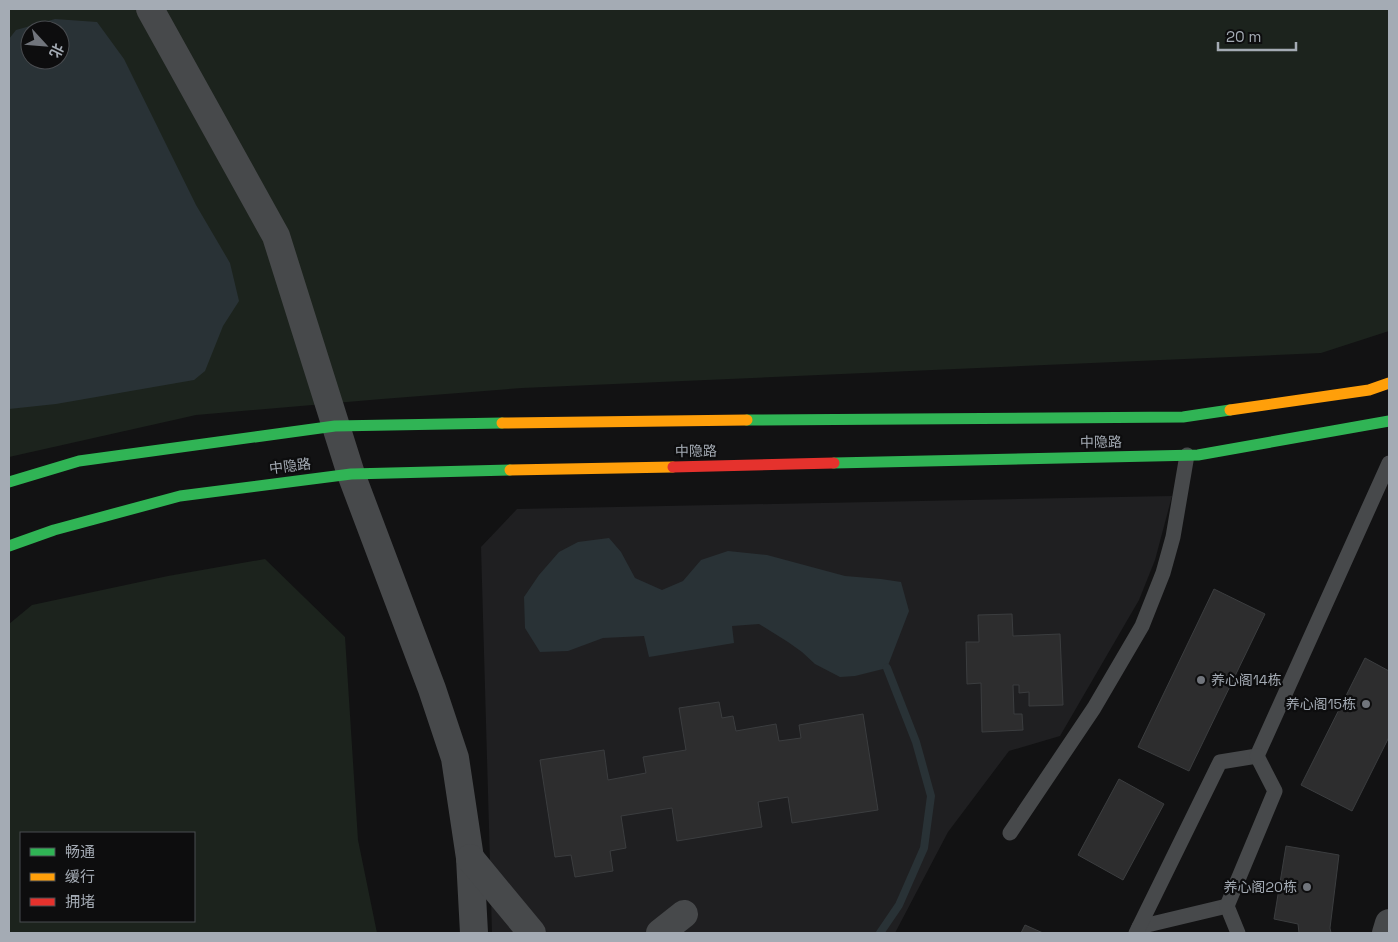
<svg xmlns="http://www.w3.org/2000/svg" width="1398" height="942" font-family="'Space Grotesk','Noto Sans SC',sans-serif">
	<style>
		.built { fill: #1f1f21 }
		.green { fill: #1c231d; fill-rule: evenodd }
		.water { fill: #293236; fill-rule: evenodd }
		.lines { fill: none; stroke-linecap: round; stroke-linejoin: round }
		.stream { stroke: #293236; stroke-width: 8 }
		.building { fill: #2d2d2e; stroke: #3b3d3f }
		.lane { stroke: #47494b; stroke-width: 15 }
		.street { stroke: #47494b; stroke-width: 28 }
		.fast { stroke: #30b455; stroke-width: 11 }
		.slow { stroke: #ff9f0a; stroke-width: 11 }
		.jam { stroke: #e5322d; stroke-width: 11 }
		.poi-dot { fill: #71757c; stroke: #0d0d0e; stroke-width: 2 }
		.labels { text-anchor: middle; stroke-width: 4.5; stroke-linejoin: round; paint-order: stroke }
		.street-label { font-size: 14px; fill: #a4abb4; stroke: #0d0d0e }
		.poi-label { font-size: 14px; fill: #a4abb4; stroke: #0d0d0e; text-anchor: end }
	</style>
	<rect width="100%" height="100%" fill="#121213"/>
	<!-- built -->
	<polygon class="built" points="1172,496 1155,560 1139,600 1060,736 1009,751 948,832 895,933 492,933 481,547 517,509"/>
	<!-- green -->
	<g class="green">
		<path d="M9 9H1389V331L1321 353 522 388 382 399 196 415 9 457ZM30 30H60V60H30Z"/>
		<path d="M265 559 345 637 358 840 377 933H9V624L32 605 168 576ZM21 833H194V921H21Z"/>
	</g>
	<!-- water -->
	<g class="water">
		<path d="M55 19 97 22 124 59 196 205 230 263 239 301 223 326 205 371 194 380 56 404 9 409V39L16 30ZM30 30H60V60H30Z"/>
		<polygon points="609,538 621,552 635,578 662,590 683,581 701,560 728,551 767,555 845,576 881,579 901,582 909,611 887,668 855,676 840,677 815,664 802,652 788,642 759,624 732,626 734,643 649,657 644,636 603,638 568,651 540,652 525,628 524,597 539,575 559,552 578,542"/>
	</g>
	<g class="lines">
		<!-- stream -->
		<polyline class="stream" points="880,933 899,905 924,848 931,796 916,742 887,668"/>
	</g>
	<!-- building -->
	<g class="building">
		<polygon points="1214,589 1265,614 1189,771 1138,747"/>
		<polygon points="1012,614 1013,636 1060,634 1063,705 1029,706 1029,692 1019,693 1019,685 1013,685 1014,714 1022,714 1023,730 982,732 981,683 967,684 966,642 979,642 978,615"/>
		<polygon points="1365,658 1389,671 1389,737 1352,811 1301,785"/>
		<polygon points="719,702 722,718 733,716 736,731 776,724 779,741 801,738 799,725 863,714 878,810 792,823 788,797 758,802 762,827 677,841 672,808 621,816 626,848 610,851 613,871 575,877 571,855 555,857 540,760 604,750 608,780 646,773 643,757 686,750 679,708"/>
		<polygon points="1119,779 1164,804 1123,880 1078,855"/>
		<polygon points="1286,846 1339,855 1330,928 1331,933 1297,933 1299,933 1298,924 1274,919"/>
		<polygon points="1025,925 1043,933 1021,933"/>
	</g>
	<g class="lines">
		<!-- lane -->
		<g class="lane">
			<polyline points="1010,833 1094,708 1142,626 1163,573 1173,537 1187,455"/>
			<polyline points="1139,927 1227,906"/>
			<polyline points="1136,933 1220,762 1257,756 1389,463"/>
			<polyline points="1238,933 1227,906 1275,791 1257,756"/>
		</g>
		<!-- street -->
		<g class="street">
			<polyline points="150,9 276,236 351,474 432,689 455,758 470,858 474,933"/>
			<polyline points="470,858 532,933"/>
			<polyline points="660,933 684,914"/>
			<polyline points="1386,933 1389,923"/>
		</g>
		<!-- fast -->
		<g class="fast">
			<polyline points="747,420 1183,417 1230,410"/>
			<polyline points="834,463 1198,455 1389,421"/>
			<polyline points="9,482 79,461 335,426 502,423"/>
			<polyline points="9,546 54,530 180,496 351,474 510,470"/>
		</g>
		<!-- slow -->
		<g class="slow">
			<polyline points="1230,410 1369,390 1389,383"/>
			<polyline points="502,423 747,420"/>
			<polyline points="510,470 673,467"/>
		</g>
		<!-- jam -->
		<polyline class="jam" points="673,467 834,463"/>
	</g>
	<!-- markers -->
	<g class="poi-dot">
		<circle cx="1201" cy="680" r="5"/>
		<circle cx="1366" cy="704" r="5"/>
		<circle cx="1307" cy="887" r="5"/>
	</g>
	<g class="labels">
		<!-- street labels -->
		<g class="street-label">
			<text transform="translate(1101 442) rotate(-1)" y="5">中隐路</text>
			<text transform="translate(696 451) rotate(-1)" y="5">中隐路</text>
			<text transform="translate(290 466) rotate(-7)" y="5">中隐路</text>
		</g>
		<!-- poi labels -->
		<g class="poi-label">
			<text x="1211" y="685" text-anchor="start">养心阁14栋</text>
			<text x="1356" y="709">养心阁15栋</text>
			<text x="1297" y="892">养心阁20栋</text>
		</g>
	</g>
	<!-- border -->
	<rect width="1398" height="942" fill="none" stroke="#a4abb4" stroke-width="20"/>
	<!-- legend -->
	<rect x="20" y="832" width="175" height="90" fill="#0d0d0e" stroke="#494c50"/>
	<rect x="30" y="848" width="25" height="8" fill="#30b455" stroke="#494c50"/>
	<text x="65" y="857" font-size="15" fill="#a4abb4">畅通</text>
	<rect x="30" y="873" width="25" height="8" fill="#ff9f0a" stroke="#494c50"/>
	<text x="65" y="882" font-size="15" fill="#a4abb4">缓行</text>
	<rect x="30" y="898" width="25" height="8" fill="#e5322d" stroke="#494c50"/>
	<text x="65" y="907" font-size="15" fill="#a4abb4">拥堵</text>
	<!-- north arrow -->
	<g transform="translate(45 45) rotate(116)"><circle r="24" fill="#0d0d0e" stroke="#494c50"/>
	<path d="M0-4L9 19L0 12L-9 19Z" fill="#71757c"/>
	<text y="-8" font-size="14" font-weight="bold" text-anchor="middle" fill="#a4abb4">北</text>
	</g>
	<!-- scale -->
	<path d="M1218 42v8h78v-8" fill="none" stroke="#a4abb4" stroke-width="2.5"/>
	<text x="1226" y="42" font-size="15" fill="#a4abb4" stroke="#0d0d0e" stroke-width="4" paint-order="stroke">20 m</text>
</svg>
